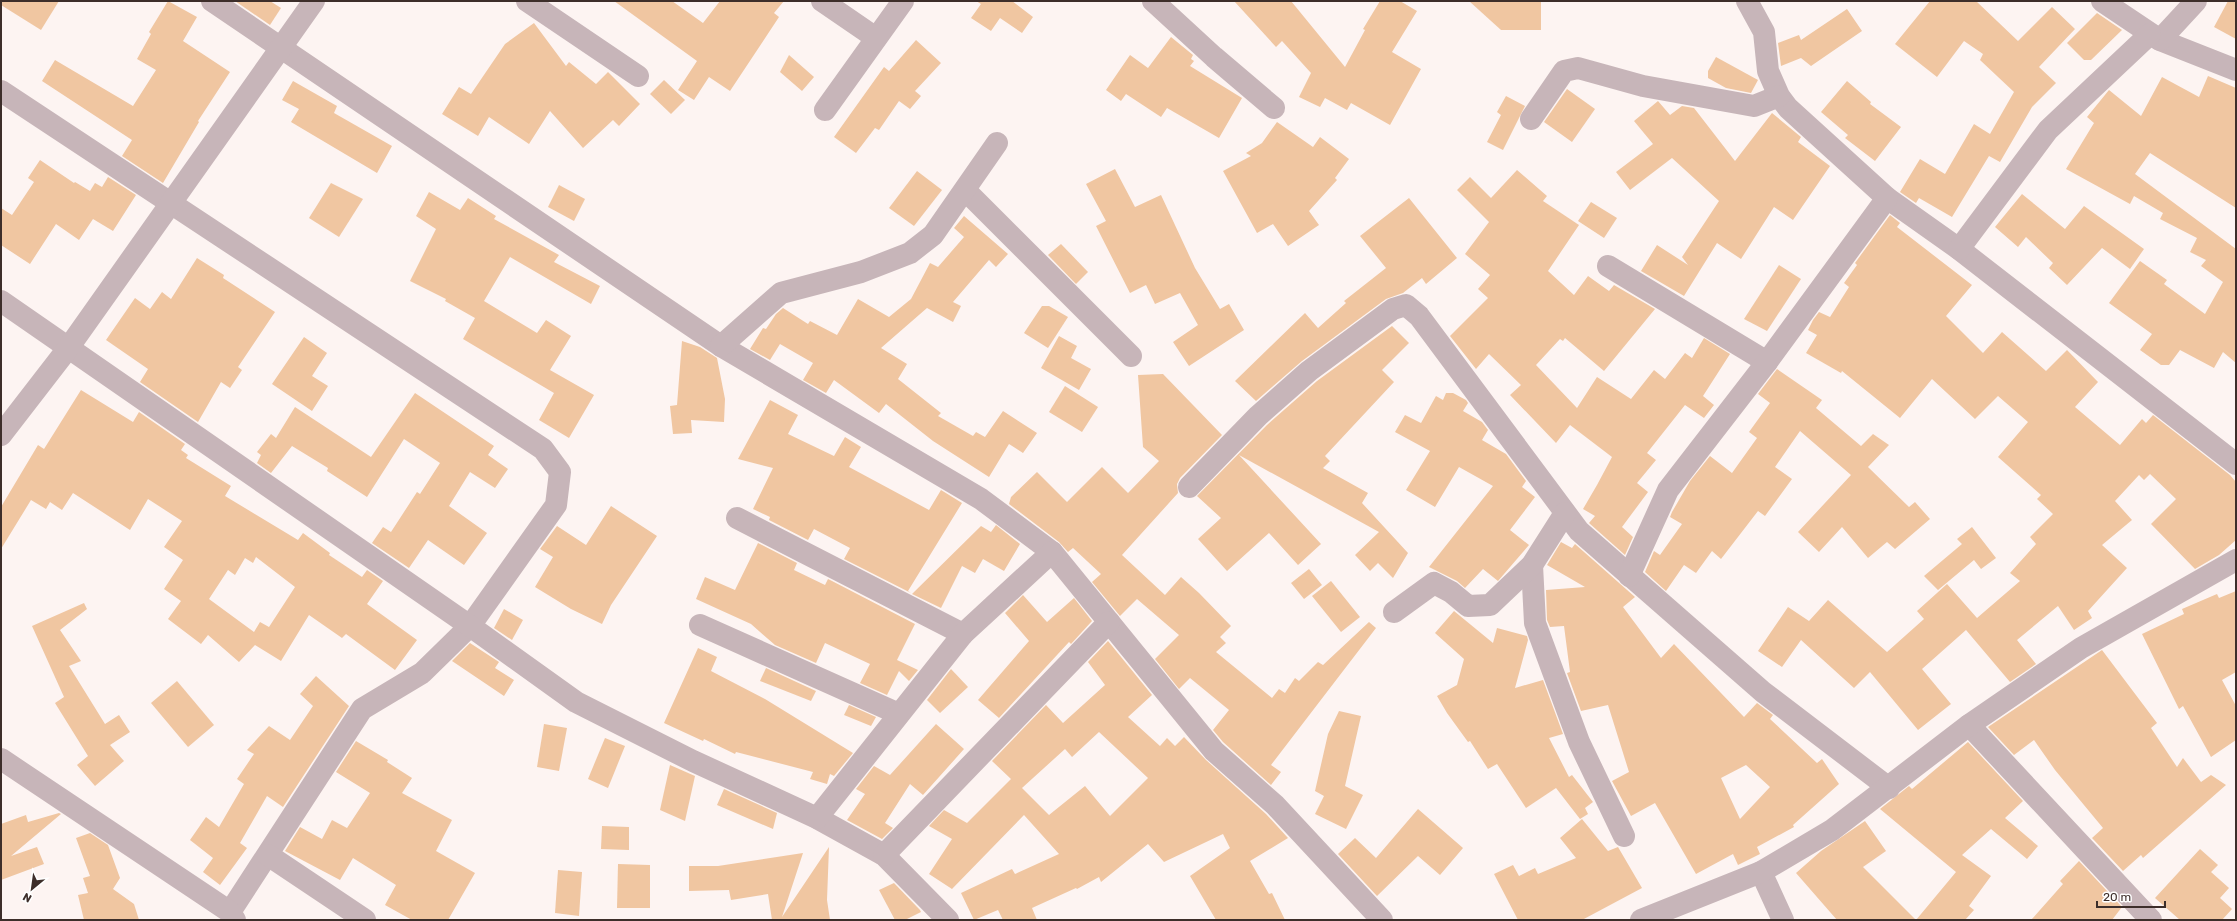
<svg xmlns="http://www.w3.org/2000/svg" width="2237" height="921" font-family="Rubik,sans-serif">
	<style>
		.building { fill: #f0c6a1; fill-rule: evenodd }
		.lines { fill: none; stroke-linecap: round; stroke-linejoin: round }
		.minor { stroke: #c7b5b9; stroke-width: 22 }
	</style>
	<rect width="100%" height="100%" fill="#fdf4f2"/>
	<!-- building -->
	<g class="building">
		<polygon points="1,1 59,1 41,30 1,5"/>
		<polygon points="168,1 197,17 183,41 230,72 198,121 199,122 163,183 122,156 132,140 42,81 55,60 133,106 156,70 137,59 151,34 149,32"/>
		<polygon points="235,1 270,1 281,8 270,25"/>
		<polygon points="614,1 672,1 703,23 720,1 784,1 774,13 779,17 730,91 709,77 694,100 678,90 697,61"/>
		<polygon points="976,1 1012,1 1033,17 1022,33 1000,18 991,31 971,18 981,4"/>
		<polygon points="1234,1 1291,1 1345,67 1365,30 1363,29 1380,1 1400,1 1417,11 1392,52 1421,69 1390,125 1351,103 1347,110 1325,98 1320,107 1299,97 1311,73 1282,41 1276,47"/>
		<polygon points="1469,1 1541,1 1541,30 1501,30"/>
		<polygon points="1930,1 1976,1 2018,41 2052,7 2075,29 2039,67 2056,83 2032,107 2000,162 1989,156 1952,217 1919,198 1916,203 1900,192 1920,159 1945,174 1974,124 1990,134 2014,92 1980,60 1983,54 1964,41 1937,77 1895,44"/>
		<polygon points="2228,1 2236,1 2236,39 2214,27"/>
		<polygon points="1847,9 1862,31 1811,66 1801,58 1781,66 1778,43 1799,35 1801,40"/>
		<polygon points="2097,13 2122,30 2091,60 2084,60 2067,43"/>
		<polygon points="534,23 566,66 569,62 596,84 608,72 640,104 619,126 613,120 583,148 550,111 529,144 489,117 478,136 442,114 459,87 471,94 505,44"/>
		<polygon points="1171,37 1193,55 1191,59 1194,61 1190,66 1242,98 1219,138 1167,108 1161,117 1126,94 1121,101 1106,90 1130,55 1148,68"/>
		<polygon points="916,40 941,63 915,91 921,96 910,109 899,101 879,130 875,128 856,153 834,137 884,67 889,71"/>
		<polygon points="789,55 814,77 802,91 780,72"/>
		<polygon points="1716,57 1758,80 1751,93 1726,88 1708,78 1708,71"/>
		<polygon points="2208,76 2236,88 2236,208 2150,153 2135,174 2236,249 2236,363 2223,352 2214,368 2180,350 2169,365 2161,365 2140,350 2152,334 2109,303 2140,261 2167,280 2164,284 2205,314 2223,282 2201,266 2206,260 2190,252 2197,238 2160,219 2163,213 2134,196 2130,204 2066,169 2094,123 2087,117 2109,90 2141,116 2162,77 2199,97"/>
		<polygon points="664,80 685,100 671,114 650,94"/>
		<polygon points="293,81 337,106 334,113 392,146 377,173 291,122 299,109 282,100"/>
		<polygon points="1847,81 1871,102 1870,104 1901,127 1875,161 1845,138 1848,135 1821,112"/>
		<polygon points="1567,89 1595,109 1572,142 1544,122"/>
		<polygon points="1506,96 1525,106 1503,150 1487,142 1501,115 1497,112"/>
		<polygon points="1658,101 1670,115 1682,106 1694,108 1735,161 1772,113 1801,137 1798,142 1830,166 1793,220 1774,207 1741,259 1717,243 1684,296 1641,271 1657,245 1688,265 1682,257 1719,201 1672,158 1630,190 1616,172 1653,144 1634,121"/>
		<polygon points="1277,122 1313,147 1320,137 1349,159 1335,178 1337,180 1309,211 1319,225 1288,246 1273,224 1257,233 1223,171 1251,156 1246,153 1262,143"/>
		<polygon points="40,160 74,183 75,182 90,191 95,183 102,187 108,177 136,195 113,231 93,219 79,240 56,224 30,264 1,245 1,208 12,215 34,182 28,178"/>
		<polygon points="1115,169 1135,207 1161,195 1195,268 1220,309 1229,304 1244,330 1189,366 1173,342 1198,325 1180,293 1155,304 1146,285 1130,293 1096,226 1106,221 1086,184"/>
		<polygon points="1517,170 1547,196 1543,201 1579,225 1548,271 1574,295 1588,276 1609,291 1614,285 1655,309 1604,371 1565,338 1563,341 1560,339 1536,365 1577,408 1597,377 1631,399 1654,370 1665,379 1685,353 1692,358 1704,338 1730,354 1703,396 1714,405 1704,418 1685,405 1647,453 1656,460 1637,483 1648,492 1622,527 1633,537 1625,555 1589,523 1595,516 1583,509 1597,485 1599,487 1597,485 1612,457 1570,425 1556,443 1510,395 1521,385 1489,354 1476,369 1450,336 1488,298 1478,289 1490,275 1465,254 1489,222 1457,190 1470,177 1491,198"/>
		<polygon points="917,171 942,190 914,226 889,208"/>
		<polygon points="331,183 363,199 339,237 309,218"/>
		<polygon points="559,185 585,199 574,221 548,207"/>
		<polygon points="429,192 460,210 468,198 496,216 494,219 559,255 554,262 600,286 591,304 510,257 484,301 537,333 546,320 571,336 550,370 594,395 569,438 539,420 554,393 463,339 475,318 445,301 446,299 410,281 436,229 416,216"/>
		<polygon points="2022,194 2065,229 2084,206 2144,249 2130,269 2102,248 2067,285 2049,268 2053,263 2026,237 2018,247 1995,227"/>
		<polygon points="1409,198 1457,258 1426,284 1422,278 1403,293 1386,299 1302,361 1256,401 1235,381 1305,313 1318,328 1346,303 1344,301 1386,268 1360,236"/>
		<polygon points="1591,202 1617,218 1604,238 1578,221"/>
		<polygon points="1890,215 1900,223 1897,227 1972,285 1946,316 1983,353 2002,332 2046,371 2067,350 2098,382 2075,407 2120,445 2142,419 2146,423 2153,415 2230,475 2236,482 2236,540 2219,555 2195,569 2151,524 2176,499 2150,474 2144,480 2139,475 2115,501 2132,520 2102,545 2127,568 2088,611 2092,618 2074,630 2058,606 2017,640 2036,664 2010,682 1966,630 1922,669 1951,704 1918,730 1870,672 1854,688 1801,640 1782,667 1758,651 1788,607 1809,621 1828,600 1887,652 1924,619 1917,611 1947,584 1977,618 2020,581 2010,573 2036,544 2030,537 2053,514 2037,499 2041,495 1998,457 2028,422 1998,396 1975,419 1932,379 1900,418 1842,371 1841,373 1806,353 1817,335 1808,330 1813,320 1819,312 1830,317 1849,287 1844,283 1857,265 1855,263"/>
		<polygon points="964,216 1008,254 996,267 989,260 953,302 961,306 953,322 927,308 881,348 907,364 898,379 941,413 938,416 973,436 976,432 985,437 1003,411 1037,433 1023,453 1009,444 989,477 933,441 886,404 879,413 834,380 826,393 803,380 813,363 780,344 770,360 750,349 763,328 766,329 776,314 783,308 808,324 810,321 837,335 858,299 889,317 911,299 930,263 938,267 964,237 954,228"/>
		<polygon points="1061,244 1088,272 1076,284 1048,255"/>
		<polygon points="197,258 224,275 223,278 275,312 238,367 242,370 230,388 221,382 198,422 140,382 148,369 106,340 135,298 150,309 162,292 171,299"/>
		<polygon points="1779,265 1801,279 1767,331 1744,319"/>
		<polygon points="1042,306 1049,306 1068,317 1048,348 1024,333"/>
		<polygon points="1392,326 1409,343 1382,370 1394,382 1325,456 1330,461 1323,468 1368,493 1362,503 1408,553 1393,578 1378,563 1370,571 1355,555 1379,532 1239,455 1321,544 1298,565 1269,533 1227,571 1198,539 1221,518 1197,496 1267,425 1317,381"/>
		<polygon points="1059,336 1077,346 1071,358 1091,369 1079,390 1041,368"/>
		<polygon points="304,337 327,353 312,376 328,386 312,411 272,384"/>
		<polygon points="682,341 700,347 717,358 725,399 724,422 691,420 692,433 673,434 670,406 677,405"/>
		<polygon points="1777,369 1822,400 1816,408 1861,446 1873,434 1889,445 1868,467 1909,507 1915,502 1930,519 1895,549 1887,542 1868,558 1842,527 1819,552 1798,532 1851,475 1800,431 1775,467 1792,479 1765,516 1758,511 1721,559 1712,551 1696,573 1684,565 1666,591 1645,572 1654,551 1660,555 1682,524 1670,517 1672,512 1690,481 1710,456 1732,473 1757,438 1749,432 1770,403 1758,394"/>
		<polygon points="1163,374 1222,435 1180,478 1177,484 1178,493 1122,555 1165,595 1181,577 1199,593 1231,626 1220,637 1226,643 1216,652 1272,698 1279,689 1285,693 1295,678 1299,681 1318,662 1323,665 1369,622 1376,628 1271,765 1281,772 1271,785 1223,742 1213,730 1229,710 1190,678 1179,689 1155,659 1179,635 1137,599 1120,616 1092,582 1101,574 1073,548 1068,552 1059,542 1009,504 1011,497 1037,472 1067,502 1102,467 1128,493 1159,461 1143,447 1138,375"/>
		<polygon points="1065,386 1098,407 1082,432 1049,412"/>
		<path d="M81 390 133 422 139 412 185 444 181 450 188 455 186 458 231 486 225 496 298 540 303 533 330 553 329 555 362 577 367 570 383 581 367 604 417 640 395 670 346 634 342 638 309 615 281 661 255 645 239 662 208 635 201 644 168 619 181 601 164 589 183 560 164 547 182 521 148 499 130 530 73 493 62 510 50 502 46 509 31 500 1 549V507L38 445 44 449ZM256 557 295 587 269 627 260 622 254 632 209 599 228 570 235 575 245 558 253 563Z"/>
		<polygon points="415,393 494,446 488,455 508,469 495,488 470,472 449,506 487,533 464,565 428,540 409,568 372,543 383,527 391,532 417,492 420,494 440,463 404,439 367,497 327,471 328,468 292,446 271,473 257,463 261,455 257,452 271,434 276,438 295,407 371,457"/>
		<polygon points="1446,393 1453,393 1466,400 1468,403 1463,411 1482,422 1488,430 1482,440 1506,454 1526,481 1522,487 1535,497 1510,530 1529,545 1498,581 1483,569 1465,588 1457,581 1429,567 1493,486 1459,467 1435,507 1406,490 1430,451 1395,432 1405,415 1421,423 1436,396 1443,400"/>
		<polygon points="770,400 798,415 788,434 834,456 845,437 861,447 849,467 929,510 941,490 962,503 908,591 911,593 844,559 850,548 814,529 808,540 769,520 770,517 753,509 773,468 738,459"/>
		<polygon points="611,506 657,536 611,605 602,624 571,609 535,587 553,557 540,549 557,526 586,545"/>
		<polygon points="996,525 1020,544 1004,571 983,559 975,573 962,566 941,608 912,594 981,526 991,532"/>
		<polygon points="1972,527 1996,558 1981,569 1974,560 1938,590 1924,576 1962,544 1957,539"/>
		<path d="M1561 542 1572 548 1575 544 1635 597 1623 607 1661 658 1674 644 1744 717 1757 703 1773 715 1770 719 1817 763 1822 759 1839 784 1793 825 1794 827 1757 847 1760 854 1738 865 1733 854 1696 874 1655 803 1631 816 1612 781 1629 772 1608 705 1581 711 1567 673 1570 672 1564 626 1550 627 1547 620 1546 590 1585 587 1547 565ZM1746 765 1770 787 1740 819 1721 778Z"/>
		<polygon points="758,543 797,563 794,570 825,585 828,579 832,581 915,624 897,660 918,670 909,681 899,671 887,695 860,683 870,664 825,643 816,663 775,645 751,624 696,599 705,577 735,590"/>
		<polygon points="1309,569 1322,585 1304,599 1291,583"/>
		<polygon points="1331,581 1360,617 1341,632 1312,596"/>
		<polygon points="2236,591 2236,672 2222,680 2236,706 2236,740 2211,757 2183,706 2179,709 2142,634 2184,614 2182,609 2217,594 2219,598"/>
		<polygon points="1023,595 1047,622 1074,598 1092,621 1071,644 1069,642 999,718 978,700 1029,641 1005,613"/>
		<polygon points="84,603 87,609 60,630 81,661 69,666 105,724 119,715 130,732 110,745 124,761 95,786 77,765 88,756 55,703 64,697 32,626"/>
		<polygon points="504,609 523,620 512,640 494,628"/>
		<polygon points="1454,611 1493,643 1497,628 1527,636 1528,640 1515,688 1543,680 1563,734 1549,738 1569,777 1572,775 1593,802 1585,808 1588,814 1580,819 1556,788 1526,808 1497,764 1488,769 1470,741 1468,742 1447,713 1437,696 1457,685 1464,659 1435,633"/>
		<path d="M1108 641 1152 695 1128 717 1160 746 1167 738 1175 746 1184 737 1206 760 1266 814 1288 838 1250 861 1269 894 1272 893 1285 920H1216L1190 876 1230 848 1223 834 1164 862 1148 844 1101 882 1099 877 1077 889 1076 888 1032 908 1037 920H1003L998 910 974 920 961 893 1012 869 1015 874 1059 854 1024 815 952 889 929 874 952 839 929 826 944 810 967 823 1011 779 992 761 1046 705 1063 723 1105 685 1088 662ZM1099 732 1148 778 1110 816 1085 786 1049 815 1022 788 1065 749 1072 757Z"/>
		<polygon points="470,643 499,662 495,668 514,680 504,696 452,661"/>
		<polygon points="698,648 717,657 711,671 765,699 853,753 834,776 830,774 827,784 810,779 813,772 736,752 735,754 704,739 703,741 664,723"/>
		<polygon points="2102,650 2157,723 2151,728 2177,767 2183,758 2201,782 2211,775 2226,785 2143,858 2141,855 2123,871 2092,838 2103,828 2055,770 2034,740 2014,755 1988,727"/>
		<polygon points="766,668 816,691 811,701 760,681"/>
		<polygon points="951,669 968,687 940,713 927,700"/>
		<polygon points="316,676 349,706 283,807 267,796 240,843 247,848 220,885 203,872 213,858 190,840 206,817 219,827 244,784 237,779 254,754 247,750 269,726 290,740 313,706 300,694"/>
		<polygon points="177,681 214,725 188,747 151,703"/>
		<polygon points="849,705 876,717 871,726 844,715"/>
		<polygon points="1339,711 1361,716 1345,786 1363,795 1346,829 1315,814 1324,796 1315,791 1328,734"/>
		<polygon points="544,724 567,728 559,771 537,767"/>
		<polygon points="936,724 964,749 923,795 910,784 885,823 893,828 882,839 847,820 865,794 856,789 874,766 890,775"/>
		<polygon points="605,738 625,746 608,788 588,779"/>
		<polygon points="356,741 388,760 387,762 412,778 402,793 452,820 436,851 475,873 448,920 412,920 385,905 396,885 353,858 340,880 285,851 300,827 322,839 332,820 347,828 370,793 336,772"/>
		<polygon points="1968,742 2023,801 2005,818 2038,846 2027,859 1991,829 1962,855 1991,876 1969,906 1974,910 1965,920 1837,920 1796,873 1821,851 1865,821 1886,851 1863,867 1916,920 1956,872 1880,809 1909,786 1912,789"/>
		<polygon points="670,765 695,776 685,821 660,810"/>
		<polygon points="724,789 777,813 773,829 717,805"/>
		<polygon points="1418,809 1463,848 1440,875 1418,856 1377,896 1338,854 1355,838 1376,858"/>
		<polygon points="59,813 61,814 11,856 37,847 44,864 1,880 1,824 26,815 28,822"/>
		<polygon points="1582,819 1608,851 1618,847 1642,888 1582,920 1518,920 1494,874 1513,865 1519,876 1535,868 1538,874 1576,858 1560,838"/>
		<polygon points="602,826 629,827 629,850 601,849"/>
		<polygon points="90,833 108,845 120,878 113,889 134,904 139,920 84,920 78,895 88,893 83,878 90,876 76,838"/>
		<polygon points="829,847 827,900 830,920 772,920 768,894 731,900 729,890 689,891 689,866 718,866 803,853 782,917"/>
		<polygon points="2200,849 2218,865 2211,872 2229,888 2220,898 2232,909 2222,920 2180,920 2155,898"/>
		<polygon points="2079,861 2122,907 2112,920 2031,920 2063,884 2060,881"/>
		<polygon points="618,864 650,865 650,908 617,908"/>
		<polygon points="558,870 582,872 579,916 555,913"/>
		<polygon points="894,883 920,910 921,912 905,920 895,920 879,890"/>
	</g>
	<g class="lines">
		<!-- minor -->
		<g class="minor">
			<polyline points="212,1 721,346 981,499 1052,552 1214,751 1275,805 1382,920"/>
			<polyline points="527,1 638,76"/>
			<polyline points="822,1 876,38"/>
			<polyline points="1153,1 1214,57 1274,108"/>
			<polyline points="1747,1 1764,32 1768,71 1779,96 1788,108 1887,198 1959,249 2236,464"/>
			<polyline points="2102,1 2160,40 2236,70"/>
			<polyline points="2160,40 2196,1"/>
			<polyline points="1,91 543,449 560,472 556,505 470,626 422,673 362,709 230,912"/>
			<polyline points="825,110 903,1"/>
			<polyline points="1531,119 1564,71 1578,68 1643,86 1754,106 1779,96"/>
			<polyline points="965,190 1131,356"/>
			<polyline points="1959,249 2048,130 2150,34"/>
			<polyline points="1608,266 1767,362"/>
			<polyline points="1,301 470,626 576,702 693,761 817,818 884,855 948,920"/>
			<polyline points="721,346 781,293 861,272 910,253 933,235 997,143"/>
			<polyline points="1,435 69,347 314,1"/>
			<polyline points="1189,487 1258,416 1309,371 1393,309 1406,305 1419,316 1579,531 1763,692 1889,788"/>
			<polyline points="737,518 963,634"/>
			<polyline points="1532,565 1535,623 1579,742 1624,836"/>
			<polyline points="1629,576 1668,490 1767,362 1887,198"/>
			<polyline points="1394,612 1434,583 1451,592 1468,606 1490,605 1532,565 1565,513"/>
			<polyline points="700,625 899,714"/>
			<polyline points="1969,725 2151,920"/>
			<polyline points="1,759 230,912 235,920"/>
			<polyline points="817,818 963,634 1052,552"/>
			<polyline points="268,855 365,920"/>
			<polyline points="884,855 1109,622"/>
			<polyline points="1761,872 1783,920"/>
			<polyline points="1641,920 1761,872 1832,830 1969,725 2081,648 2236,560"/>
		</g>
	</g>
	<!-- border -->
	<rect width="2237" height="921" fill="none" stroke="#3d2e2a" stroke-width="4"/>
	<!-- north arrow -->
	<g transform="translate(32 889) rotate(209)" stroke="#ffffff" stroke-width="3" paint-order="stroke">
	<path d="M0-3L7 15L0 10L-7 15Z" fill="#3d2e2a"/>
	<text y="-6" font-size="11" font-weight="bold" text-anchor="middle" fill="#3d2e2a">N</text>
	</g>
	<!-- scale -->
	<path d="M2097 901v6h68v-6" fill="none" stroke="#3d2e2a" stroke-width="2"/>
	<text x="2103" y="901" font-size="12" fill="#3d2e2a" stroke="#ffffff" stroke-width="3" paint-order="stroke">20 m</text>
</svg>
